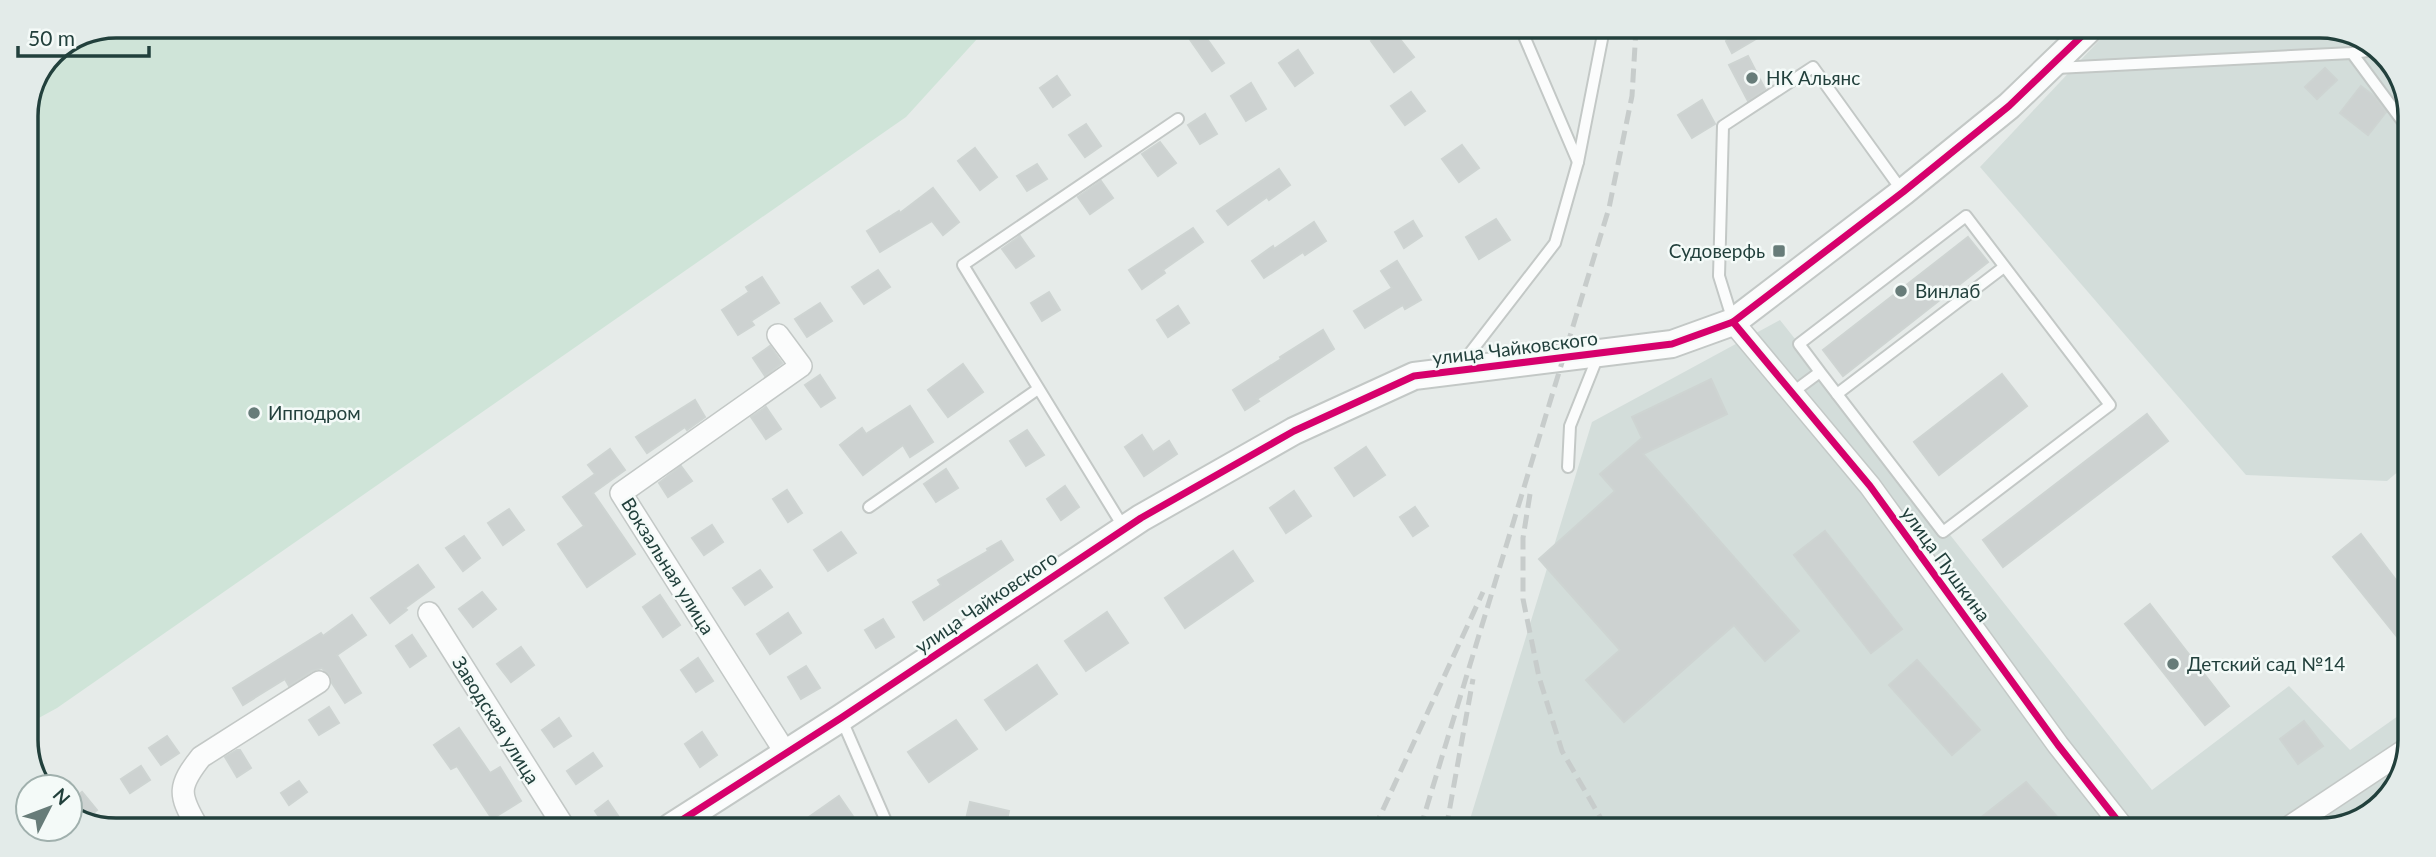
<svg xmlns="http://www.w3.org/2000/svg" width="2436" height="857" font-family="Lato,sans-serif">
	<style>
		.built { fill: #d3ddda }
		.green { fill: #cfe4d8 }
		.building { fill: #cdd2d1; stroke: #ced4d2; stroke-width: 2 }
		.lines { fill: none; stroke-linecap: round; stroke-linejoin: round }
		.service-casing { stroke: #c3c8c6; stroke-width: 14 }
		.minor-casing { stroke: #c3c8c6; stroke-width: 24 }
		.tertiary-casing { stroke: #c3c8c6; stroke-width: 30 }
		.service { stroke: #fbfcfc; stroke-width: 10 }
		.minor { stroke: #fbfcfc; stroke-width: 21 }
		.tertiary { stroke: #fbfcfc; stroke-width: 26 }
		.rail { stroke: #c7cccb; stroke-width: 5; stroke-dasharray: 14 7; stroke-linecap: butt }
		.cycleway-casing { stroke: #f4faf8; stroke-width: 11 }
		.cycleway { stroke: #d6006c; stroke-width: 7 }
		.poi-dot { fill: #677c79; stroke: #f4faf8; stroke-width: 2.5 }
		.labels { text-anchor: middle; stroke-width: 5; stroke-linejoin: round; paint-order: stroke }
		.poi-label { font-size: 19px; fill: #22403c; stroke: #f4faf8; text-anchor: start }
		.street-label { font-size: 19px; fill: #22403c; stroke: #f4faf8 }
		.rim { fill: none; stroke: #22403c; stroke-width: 3.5 }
	</style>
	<rect width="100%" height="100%" fill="#e6ebe9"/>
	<!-- built -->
	<g class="built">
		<polygon points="2109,30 2348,31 2391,61 2410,110 2407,464 2387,481 2246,475 1980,167"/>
		<polygon points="1780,320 2152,790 2289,686 2350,750 2405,711 2405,769 2374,812 2320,831 1467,829 1592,422"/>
	</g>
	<!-- green -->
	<polygon class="green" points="117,26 987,28 906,117 57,708 26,725 26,111 53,52"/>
	<!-- building -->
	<g class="building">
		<polygon points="1182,28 1200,29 1224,63 1212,71"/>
		<polygon points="1387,29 1392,29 1414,57 1394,72 1371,41"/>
		<polygon points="1743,30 1771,30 1732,53 1726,41"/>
		<polygon points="1298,50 1313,73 1295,86 1279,63"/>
		<polygon points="1748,56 1765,89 1748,101 1729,65"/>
		<polygon points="2325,68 2337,80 2317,99 2305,87"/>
		<polygon points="1057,76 1070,95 1053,107 1040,88"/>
		<polygon points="1251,83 1266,109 1246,121 1231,96"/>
		<polygon points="2361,86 2375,97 2386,112 2368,135 2340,113"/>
		<polygon points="1411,92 1425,111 1405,125 1391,106"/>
		<polygon points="1702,100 1715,124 1692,138 1678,115"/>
		<polygon points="1205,114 1217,134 1200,144 1188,125"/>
		<polygon points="1086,124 1101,146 1085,157 1069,135"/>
		<polygon points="1160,142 1176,163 1158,176 1142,154"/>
		<polygon points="1462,145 1479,168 1459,182 1442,159"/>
		<polygon points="975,148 997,177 980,190 958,161"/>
		<polygon points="1037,164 1047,179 1027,191 1017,176"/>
		<polygon points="1279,169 1290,185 1269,200 1267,197 1228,225 1217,211"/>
		<polygon points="1101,181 1113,198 1090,214 1078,197"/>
		<polygon points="933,188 959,222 943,235 932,221 880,252 867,231 899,211 900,213"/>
		<polygon points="1496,219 1510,240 1479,259 1466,237"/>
		<polygon points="1413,221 1422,236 1404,248 1395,232"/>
		<polygon points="1314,222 1326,241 1305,255 1303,252 1264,278 1252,261 1273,246 1274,249"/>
		<polygon points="1193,228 1203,242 1163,270 1165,273 1142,289 1129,270"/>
		<polygon points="1020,236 1034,256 1016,268 1002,249"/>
		<polygon points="1968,237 1988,262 1843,376 1823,350"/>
		<polygon points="1397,261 1421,300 1405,309 1403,305 1365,328 1354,311 1392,288 1381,271"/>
		<polygon points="878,270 890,287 864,304 852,287"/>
		<polygon points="762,277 779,303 751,321 754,325 738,335 722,310 749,292 746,287"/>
		<polygon points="1049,292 1060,310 1042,321 1031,303"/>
		<polygon points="820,303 832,321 807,337 795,319"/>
		<polygon points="1178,306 1189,323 1168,337 1157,320"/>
		<polygon points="1323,330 1334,349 1257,399 1259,401 1245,410 1233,390 1281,359 1280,357"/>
		<polygon points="770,346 782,363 765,376 753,358"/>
		<polygon points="963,364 983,392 948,417 928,390"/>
		<polygon points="2002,374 2027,406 1939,475 1914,442"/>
		<polygon points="820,375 835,398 821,407 805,385"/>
		<polygon points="1711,379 1727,414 1643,454 1799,631 1765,661 1734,625 1624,722 1586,680 1620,650 1539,559 1615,491 1600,474 1642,438 1632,417"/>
		<polygon points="695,400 705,417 687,430 685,427 647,453 636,437"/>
		<polygon points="910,406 933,442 910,457 903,445 863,475 840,445 862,428 866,434"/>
		<polygon points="766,407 781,429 766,439 751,417"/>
		<polygon points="2147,414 2168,441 2003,567 1983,540"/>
		<polygon points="1027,430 1044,455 1026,466 1010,441"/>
		<polygon points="1142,435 1153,452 1169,441 1177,454 1144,476 1125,447"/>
		<polygon points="1366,447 1385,475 1354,496 1335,468"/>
		<polygon points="610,449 625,470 593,493 635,554 587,587 558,544 584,526 563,497 595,474 588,465"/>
		<polygon points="681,466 692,481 668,497 659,483"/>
		<polygon points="946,469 958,488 936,502 924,484"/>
		<polygon points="1065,486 1079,507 1061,520 1047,499"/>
		<polygon points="787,490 802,513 788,522 773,499"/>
		<polygon points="1294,491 1311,516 1286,533 1270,508"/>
		<polygon points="1415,507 1428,526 1413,536 1400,517"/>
		<polygon points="509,509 524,530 503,545 488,523"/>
		<polygon points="712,525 723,542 704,555 692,538"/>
		<polygon points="1825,531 1902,629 1871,653 1794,555"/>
		<polygon points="841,532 856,553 828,571 814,550"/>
		<polygon points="2361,534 2406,593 2406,648 2333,557"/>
		<polygon points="464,536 480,558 463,571 446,548"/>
		<polygon points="1001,541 1013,560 924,620 913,602 941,585 938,580 988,551 987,549"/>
		<polygon points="1233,551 1253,581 1185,628 1165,598"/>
		<polygon points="418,565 434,587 405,608 407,610 390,623 371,598"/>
		<polygon points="760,570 772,587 745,605 733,588"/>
		<polygon points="482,592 496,609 473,627 459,609"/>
		<polygon points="660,595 680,625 663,637 643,607"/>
		<polygon points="2150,604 2229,706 2205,725 2125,624"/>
		<polygon points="1107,612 1128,643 1086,671 1065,641"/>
		<polygon points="788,613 801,633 770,654 757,634"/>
		<polygon points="352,615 366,635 337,655 361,693 345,703 332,683 330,676 322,668 312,671 289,686 285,679 243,705 233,688 321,633 323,636"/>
		<polygon points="883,619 894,637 876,648 865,630"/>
		<polygon points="412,635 426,656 410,667 396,646"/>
		<polygon points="521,647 534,665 511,682 497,664"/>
		<polygon points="698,658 713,681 696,692 681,670"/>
		<polygon points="1917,660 1980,730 1952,755 1889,685"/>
		<polygon points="1037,665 1057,694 1006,730 985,700"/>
		<polygon points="806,666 820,688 801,699 788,677"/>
		<polygon points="329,707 339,723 319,735 309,720"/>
		<polygon points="559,718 571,736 554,747 542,730"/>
		<polygon points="956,720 977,749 929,782 908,752"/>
		<polygon points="2304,721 2323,746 2298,764 2280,739"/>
		<polygon points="459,728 490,773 500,767 521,801 492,819 457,766 451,769 434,745"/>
		<polygon points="702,732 717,755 700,767 685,744"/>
		<polygon points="167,736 179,753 161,765 149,748"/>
		<polygon points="237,750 240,750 251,768 237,777 225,757"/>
		<polygon points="593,753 602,766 576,784 567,771"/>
		<polygon points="141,766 150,780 130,793 121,779"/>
		<polygon points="299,781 307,792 289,805 281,793"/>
		<polygon points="2026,782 2069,830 1965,830"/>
		<polygon points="82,792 97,810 82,822 70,809 70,802"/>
		<polygon points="839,796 861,828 817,828 809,817"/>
		<polygon points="608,801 621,820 606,827 595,811"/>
		<polygon points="970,802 1009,811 1005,828 964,828"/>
	</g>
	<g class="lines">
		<defs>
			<g id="service">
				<polyline points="1521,29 1578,162"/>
				<polyline points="2352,53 2409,130"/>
				<polyline points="2056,68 2352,53 2375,50"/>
				<polyline points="1733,321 1719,276 1723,126 1813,67 1903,192"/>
				<polyline points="1460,366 1555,243 1578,162 1604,29"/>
				<polyline points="1793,392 1820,372 1943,532 2110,405 1966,216 1799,344 1820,372"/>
				<polyline points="1837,394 2004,267"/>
				<polyline points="1568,467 1570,426 1598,356"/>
				<polyline points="869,507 1038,389"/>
				<polyline points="1124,528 963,265 1178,119"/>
				<polyline points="841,718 889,828"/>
			</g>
			<g id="minor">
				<polyline points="1733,322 1870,486 2058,745 2125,830"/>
				<polyline points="778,335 801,366 621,493 785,752"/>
				<polyline points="429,613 564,827"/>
				<path d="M197 826C178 794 178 786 201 757L319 682"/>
				<polyline points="2283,831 2405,750"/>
			</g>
			<polyline id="tertiary" points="671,827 841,718 1141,518 1294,431 1414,376 1672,344 1733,322 1903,192 2009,106 2088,30"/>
		</defs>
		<!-- service casing -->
		<use href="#service" class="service-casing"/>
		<!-- minor casing -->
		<use href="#minor" class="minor-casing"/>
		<!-- tertiary casing -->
		<use href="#tertiary" class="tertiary-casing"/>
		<!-- service -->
		<use href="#service" class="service"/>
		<!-- minor -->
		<use href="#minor" class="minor"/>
		<!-- tertiary -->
		<use href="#tertiary" class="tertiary"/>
		<!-- rail -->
		<g class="rail">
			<polyline points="1530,494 1523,538 1523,599 1539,677 1562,751 1607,829"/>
			<polyline points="1374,829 1483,592"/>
			<polyline points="1420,829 1609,208 1632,96 1636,29"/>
			<polyline points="1446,829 1473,679"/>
		</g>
		<defs>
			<g id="cycleway">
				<polyline points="1733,322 1870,486 2058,745 2125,830"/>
				<polyline points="671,827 841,718 1141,518 1294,431 1414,376 1672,344 1733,322 1903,192 2009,106 2088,30"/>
			</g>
		</defs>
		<!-- cycleway casing -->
		<use href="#cycleway" class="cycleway-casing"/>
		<!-- cycleway -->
		<use href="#cycleway" class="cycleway"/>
	</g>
	<!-- markers -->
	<g class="poi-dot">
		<circle cx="1752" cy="78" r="7"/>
		<rect x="1772" y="244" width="14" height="14" rx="3.5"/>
		<circle cx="1901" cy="291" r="7"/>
		<circle cx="254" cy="413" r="7"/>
		<circle cx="2173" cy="664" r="7"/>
	</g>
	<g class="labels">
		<!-- poi labels -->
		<g class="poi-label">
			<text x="1766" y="85">НК Альянс</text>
			<text x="1765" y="258" text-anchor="end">Судоверфь</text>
			<text x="1915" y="298">Винлаб</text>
			<text x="268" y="420">Ипподром</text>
			<text x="2187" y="671">Детский сад №14</text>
		</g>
		<!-- street labels -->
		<g class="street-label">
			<text transform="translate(1515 348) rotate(-7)" y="7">улица Чайковского</text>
			<text transform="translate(1946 564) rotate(54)" y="7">улица Пушкина</text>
			<text transform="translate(668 566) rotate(58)" y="7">Вокзальная улица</text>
			<text transform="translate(986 602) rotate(-34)" y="7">улица Чайковского</text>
			<text transform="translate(496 720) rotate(58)" y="7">Заводская улица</text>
		</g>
	</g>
	<!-- crop -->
	<path d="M0 0H2436V857H0ZM116 38H2320A78 78 0 0 1 2398 116V740A78 78 0 0 1 2320 818H116A78 78 0 0 1 38 740V116A78 78 0 0 1 116 38Z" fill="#e3ebe9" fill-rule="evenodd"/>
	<path class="rim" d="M116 38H2320A78 78 0 0 1 2398 116V740A78 78 0 0 1 2320 818H116A78 78 0 0 1 38 740V116A78 78 0 0 1 116 38Z"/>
	<!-- north arrow -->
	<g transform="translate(49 808) rotate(48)"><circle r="33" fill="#f4faf8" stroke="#a0b0ad" stroke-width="2"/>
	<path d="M0-5L12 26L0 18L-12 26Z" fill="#677c79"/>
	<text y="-10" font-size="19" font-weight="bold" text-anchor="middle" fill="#22403c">N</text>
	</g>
	<!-- scale -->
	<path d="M18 46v10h131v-10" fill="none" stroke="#22403c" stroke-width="3.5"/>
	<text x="28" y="46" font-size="21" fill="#22403c" stroke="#f4faf8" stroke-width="5" paint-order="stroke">50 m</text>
</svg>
